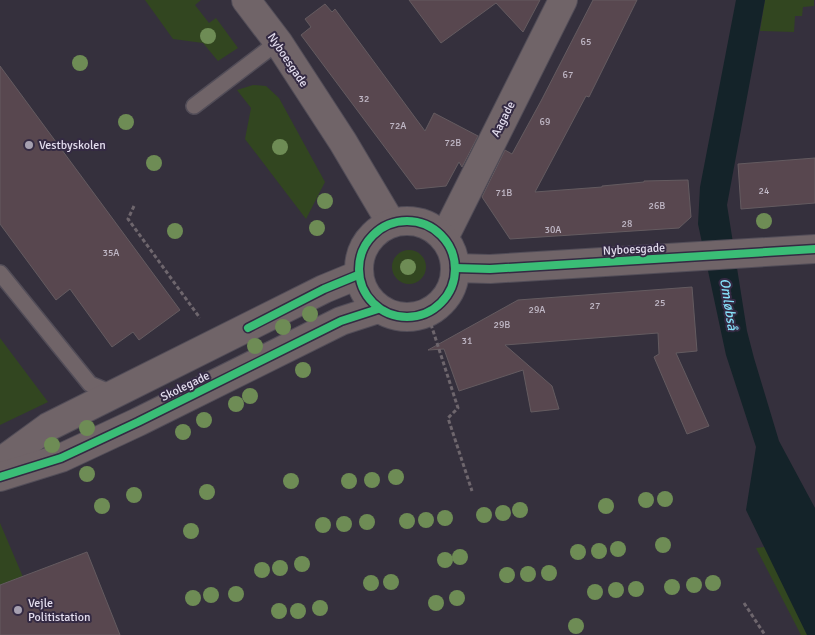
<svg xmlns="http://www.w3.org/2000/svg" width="815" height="635" font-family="Signika,sans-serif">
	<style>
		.green { fill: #324620 }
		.water { fill: #142329 }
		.building { fill: #58474f; stroke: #645b60 }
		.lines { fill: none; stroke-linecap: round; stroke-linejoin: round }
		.service-casing { stroke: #524d58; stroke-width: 18 }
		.minor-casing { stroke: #524d58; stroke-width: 30 }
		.tertiary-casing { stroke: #524d58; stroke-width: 30 }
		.path { stroke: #6e666d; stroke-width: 3; stroke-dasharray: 4 2.5; stroke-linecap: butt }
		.service { stroke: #706468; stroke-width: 15 }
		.minor { stroke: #706468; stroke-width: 28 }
		.tertiary { stroke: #706468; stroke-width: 28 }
		.cycleway-casing { stroke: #342a43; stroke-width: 11 }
		.cycleway { stroke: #3abd76; stroke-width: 8 }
		.tree { fill: #6e8c55 }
		.poi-dot { fill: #a6a0b0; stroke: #342a43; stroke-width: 2 }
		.labels { text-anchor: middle; stroke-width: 4; stroke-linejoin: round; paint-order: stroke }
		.number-label { font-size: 10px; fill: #c0b8c6 }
		.street-label { font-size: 12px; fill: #e3ddee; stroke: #342a43 }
		.poi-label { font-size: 12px; fill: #e3ddee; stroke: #342a43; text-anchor: start }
		.water-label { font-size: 14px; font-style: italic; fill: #85dff8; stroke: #342a43 }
	</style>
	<rect width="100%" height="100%" fill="#35303d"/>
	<!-- green -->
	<g class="green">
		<polygon points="145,0 201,0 195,5 209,23 216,18 238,48 218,61 203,43 173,39"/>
		<polygon points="765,0 814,0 814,6 803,7 802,16 795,16 794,32 760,31"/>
		<polygon points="253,85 266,86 279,98 325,182 306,219 245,139 251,108 237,90"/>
		<circle cx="409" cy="267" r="17"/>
		<polygon points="0,338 48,402 0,425"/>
		<polygon points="0,523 23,577 0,585"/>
		<polygon points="815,540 815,635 801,635 756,548"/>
	</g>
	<!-- water -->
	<polygon class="water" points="736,0 765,0 727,205 747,331 754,358 779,441 815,508 815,635 807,635 746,510 756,447 726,355 698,224 700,187"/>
	<!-- building -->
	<g class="building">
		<polygon points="409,0 540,0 523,32 496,3 441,43"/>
		<polygon points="593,0 637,0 589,97 586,96 535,192 602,187 602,186 644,182 644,181 688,180 691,217 679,228 510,239 482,197 505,150 512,154 541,101"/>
		<polygon points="325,4 332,12 335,9 425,131 434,113 478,136 462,167 459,162 446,186 416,189 301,35 311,27 305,19"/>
		<polygon points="0,66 180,310 139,340 133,332 112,347 70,289 56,300 0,224"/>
		<polygon points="815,158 815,203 741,209 738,164"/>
		<polygon points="692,287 697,351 676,353 709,426 687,434 654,357 659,354 658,333 505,345 552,386 559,409 531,412 523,370 459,391 444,349 428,350 518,300"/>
		<polygon points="87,552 120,635 0,635 0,585"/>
	</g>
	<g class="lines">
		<defs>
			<g id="service">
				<polyline points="194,106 278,42"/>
				<polyline points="0,273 90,384 114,394"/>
			</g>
			<g id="minor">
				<polyline points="246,0 278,42 343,142 391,223"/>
				<polyline points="444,238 563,0"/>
				<polyline points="455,268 490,269 815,249"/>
			</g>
			<g id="tertiary">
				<circle cx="407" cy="269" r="48"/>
				<polyline points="0,462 48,427 324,289 358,275"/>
				<polyline points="0,477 61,458 138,422 341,321 378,309"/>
			</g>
		</defs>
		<!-- service casing -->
		<use href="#service" class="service-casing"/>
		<!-- minor casing -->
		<use href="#minor" class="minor-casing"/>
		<!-- tertiary casing -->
		<use href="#tertiary" class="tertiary-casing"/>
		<!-- path -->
		<g class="path">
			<polyline points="134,206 128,219 200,318"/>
			<polyline points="427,312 458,408 448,418 472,491"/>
			<polyline points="744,603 765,635"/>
		</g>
		<!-- service -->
		<use href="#service" class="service"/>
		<!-- minor -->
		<use href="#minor" class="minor"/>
		<!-- tertiary -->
		<use href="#tertiary" class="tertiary"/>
		<defs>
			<g id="cycleway">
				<circle cx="407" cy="269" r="48"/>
				<polyline points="455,268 490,269 815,249"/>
				<polyline points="248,328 324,289 358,275"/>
				<polyline points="0,477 61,458 138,422 341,321 378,309"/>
			</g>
		</defs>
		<!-- cycleway casing -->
		<use href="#cycleway" class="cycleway-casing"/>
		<!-- cycleway -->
		<use href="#cycleway" class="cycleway"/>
	</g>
	<!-- trees -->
	<g class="tree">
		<circle cx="208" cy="36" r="8"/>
		<circle cx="80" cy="63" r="8"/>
		<circle cx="126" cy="122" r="8"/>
		<circle cx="280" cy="147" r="8"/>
		<circle cx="154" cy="163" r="8"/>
		<circle cx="325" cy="201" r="8"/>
		<circle cx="764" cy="221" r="8"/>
		<circle cx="317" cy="228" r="8"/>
		<circle cx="175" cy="231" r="8"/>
		<circle cx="408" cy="267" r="8"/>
		<circle cx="310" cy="314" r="8"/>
		<circle cx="283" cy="327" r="8"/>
		<circle cx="255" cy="346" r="8"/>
		<circle cx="303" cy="370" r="8"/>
		<circle cx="250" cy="396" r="8"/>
		<circle cx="236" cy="404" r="8"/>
		<circle cx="204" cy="420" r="8"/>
		<circle cx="87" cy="428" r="8"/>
		<circle cx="183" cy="432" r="8"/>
		<circle cx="52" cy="445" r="8"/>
		<circle cx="87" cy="474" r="8"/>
		<circle cx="396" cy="477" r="8"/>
		<circle cx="372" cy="480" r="8"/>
		<circle cx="291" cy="481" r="8"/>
		<circle cx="349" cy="481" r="8"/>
		<circle cx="207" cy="492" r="8"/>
		<circle cx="134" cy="495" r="8"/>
		<circle cx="665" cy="499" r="8"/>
		<circle cx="646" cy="500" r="8"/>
		<circle cx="102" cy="506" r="8"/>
		<circle cx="606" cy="506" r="8"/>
		<circle cx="520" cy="510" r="8"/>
		<circle cx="503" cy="513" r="8"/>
		<circle cx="484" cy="515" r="8"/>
		<circle cx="445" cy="518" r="8"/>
		<circle cx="426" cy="520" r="8"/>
		<circle cx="407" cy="521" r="8"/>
		<circle cx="367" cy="522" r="8"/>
		<circle cx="344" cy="524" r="8"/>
		<circle cx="323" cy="525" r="8"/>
		<circle cx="191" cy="531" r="8"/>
		<circle cx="663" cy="545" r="8"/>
		<circle cx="618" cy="549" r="8"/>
		<circle cx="599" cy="551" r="8"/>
		<circle cx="578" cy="552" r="8"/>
		<circle cx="460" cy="557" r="8"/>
		<circle cx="445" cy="560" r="8"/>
		<circle cx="302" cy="564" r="8"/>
		<circle cx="280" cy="568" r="8"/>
		<circle cx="262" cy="570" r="8"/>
		<circle cx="549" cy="573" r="8"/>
		<circle cx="528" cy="574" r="8"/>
		<circle cx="507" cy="575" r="8"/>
		<circle cx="391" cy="582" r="8"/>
		<circle cx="371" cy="583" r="8"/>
		<circle cx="713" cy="583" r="8"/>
		<circle cx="694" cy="585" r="8"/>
		<circle cx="672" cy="587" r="8"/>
		<circle cx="636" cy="589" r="8"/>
		<circle cx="616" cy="590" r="8"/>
		<circle cx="595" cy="592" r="8"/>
		<circle cx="236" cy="594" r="8"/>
		<circle cx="211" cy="595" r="8"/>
		<circle cx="193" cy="598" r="8"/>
		<circle cx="457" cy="598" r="8"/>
		<circle cx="436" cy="603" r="8"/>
		<circle cx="320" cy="608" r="8"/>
		<circle cx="279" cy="611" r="8"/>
		<circle cx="298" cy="611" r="8"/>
		<circle cx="576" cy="626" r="8"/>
	</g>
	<!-- markers -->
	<g class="poi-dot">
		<circle cx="29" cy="145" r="5"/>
		<circle cx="18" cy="610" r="5"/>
	</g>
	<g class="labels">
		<!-- number labels -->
		<g class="number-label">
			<text x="586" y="45">65</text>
			<text x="568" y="78">67</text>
			<text x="364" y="102">32</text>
			<text x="545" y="125">69</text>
			<text x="398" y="129">72A</text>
			<text x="453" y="146">72B</text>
			<text x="764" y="194">24</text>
			<text x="504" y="196">71B</text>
			<text x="657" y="209">26B</text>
			<text x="627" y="227">28</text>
			<text x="553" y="233">30A</text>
			<text x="111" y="256">35A</text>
			<text x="660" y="306">25</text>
			<text x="595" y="309">27</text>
			<text x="537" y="313">29A</text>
			<text x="502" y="328">29B</text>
			<text x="467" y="344">31</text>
		</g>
		<!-- street labels -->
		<g class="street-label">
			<text transform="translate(288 60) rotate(56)" y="4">Nyboesgade</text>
			<text transform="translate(503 119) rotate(-63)" y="4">Aagade</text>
			<text transform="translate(634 249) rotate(-3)" y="4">Nyboesgade</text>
			<text transform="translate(185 386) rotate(-26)" y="4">Skolegade</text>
		</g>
		<!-- poi labels -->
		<g class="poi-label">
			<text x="39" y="149">Vestbyskolen</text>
			<text x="28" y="607">Vejle<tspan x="28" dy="14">Politistation</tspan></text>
		</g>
		<!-- water labels -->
		<g class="water-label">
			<text transform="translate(729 304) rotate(81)" y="5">Omløbså</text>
		</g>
	</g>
</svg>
